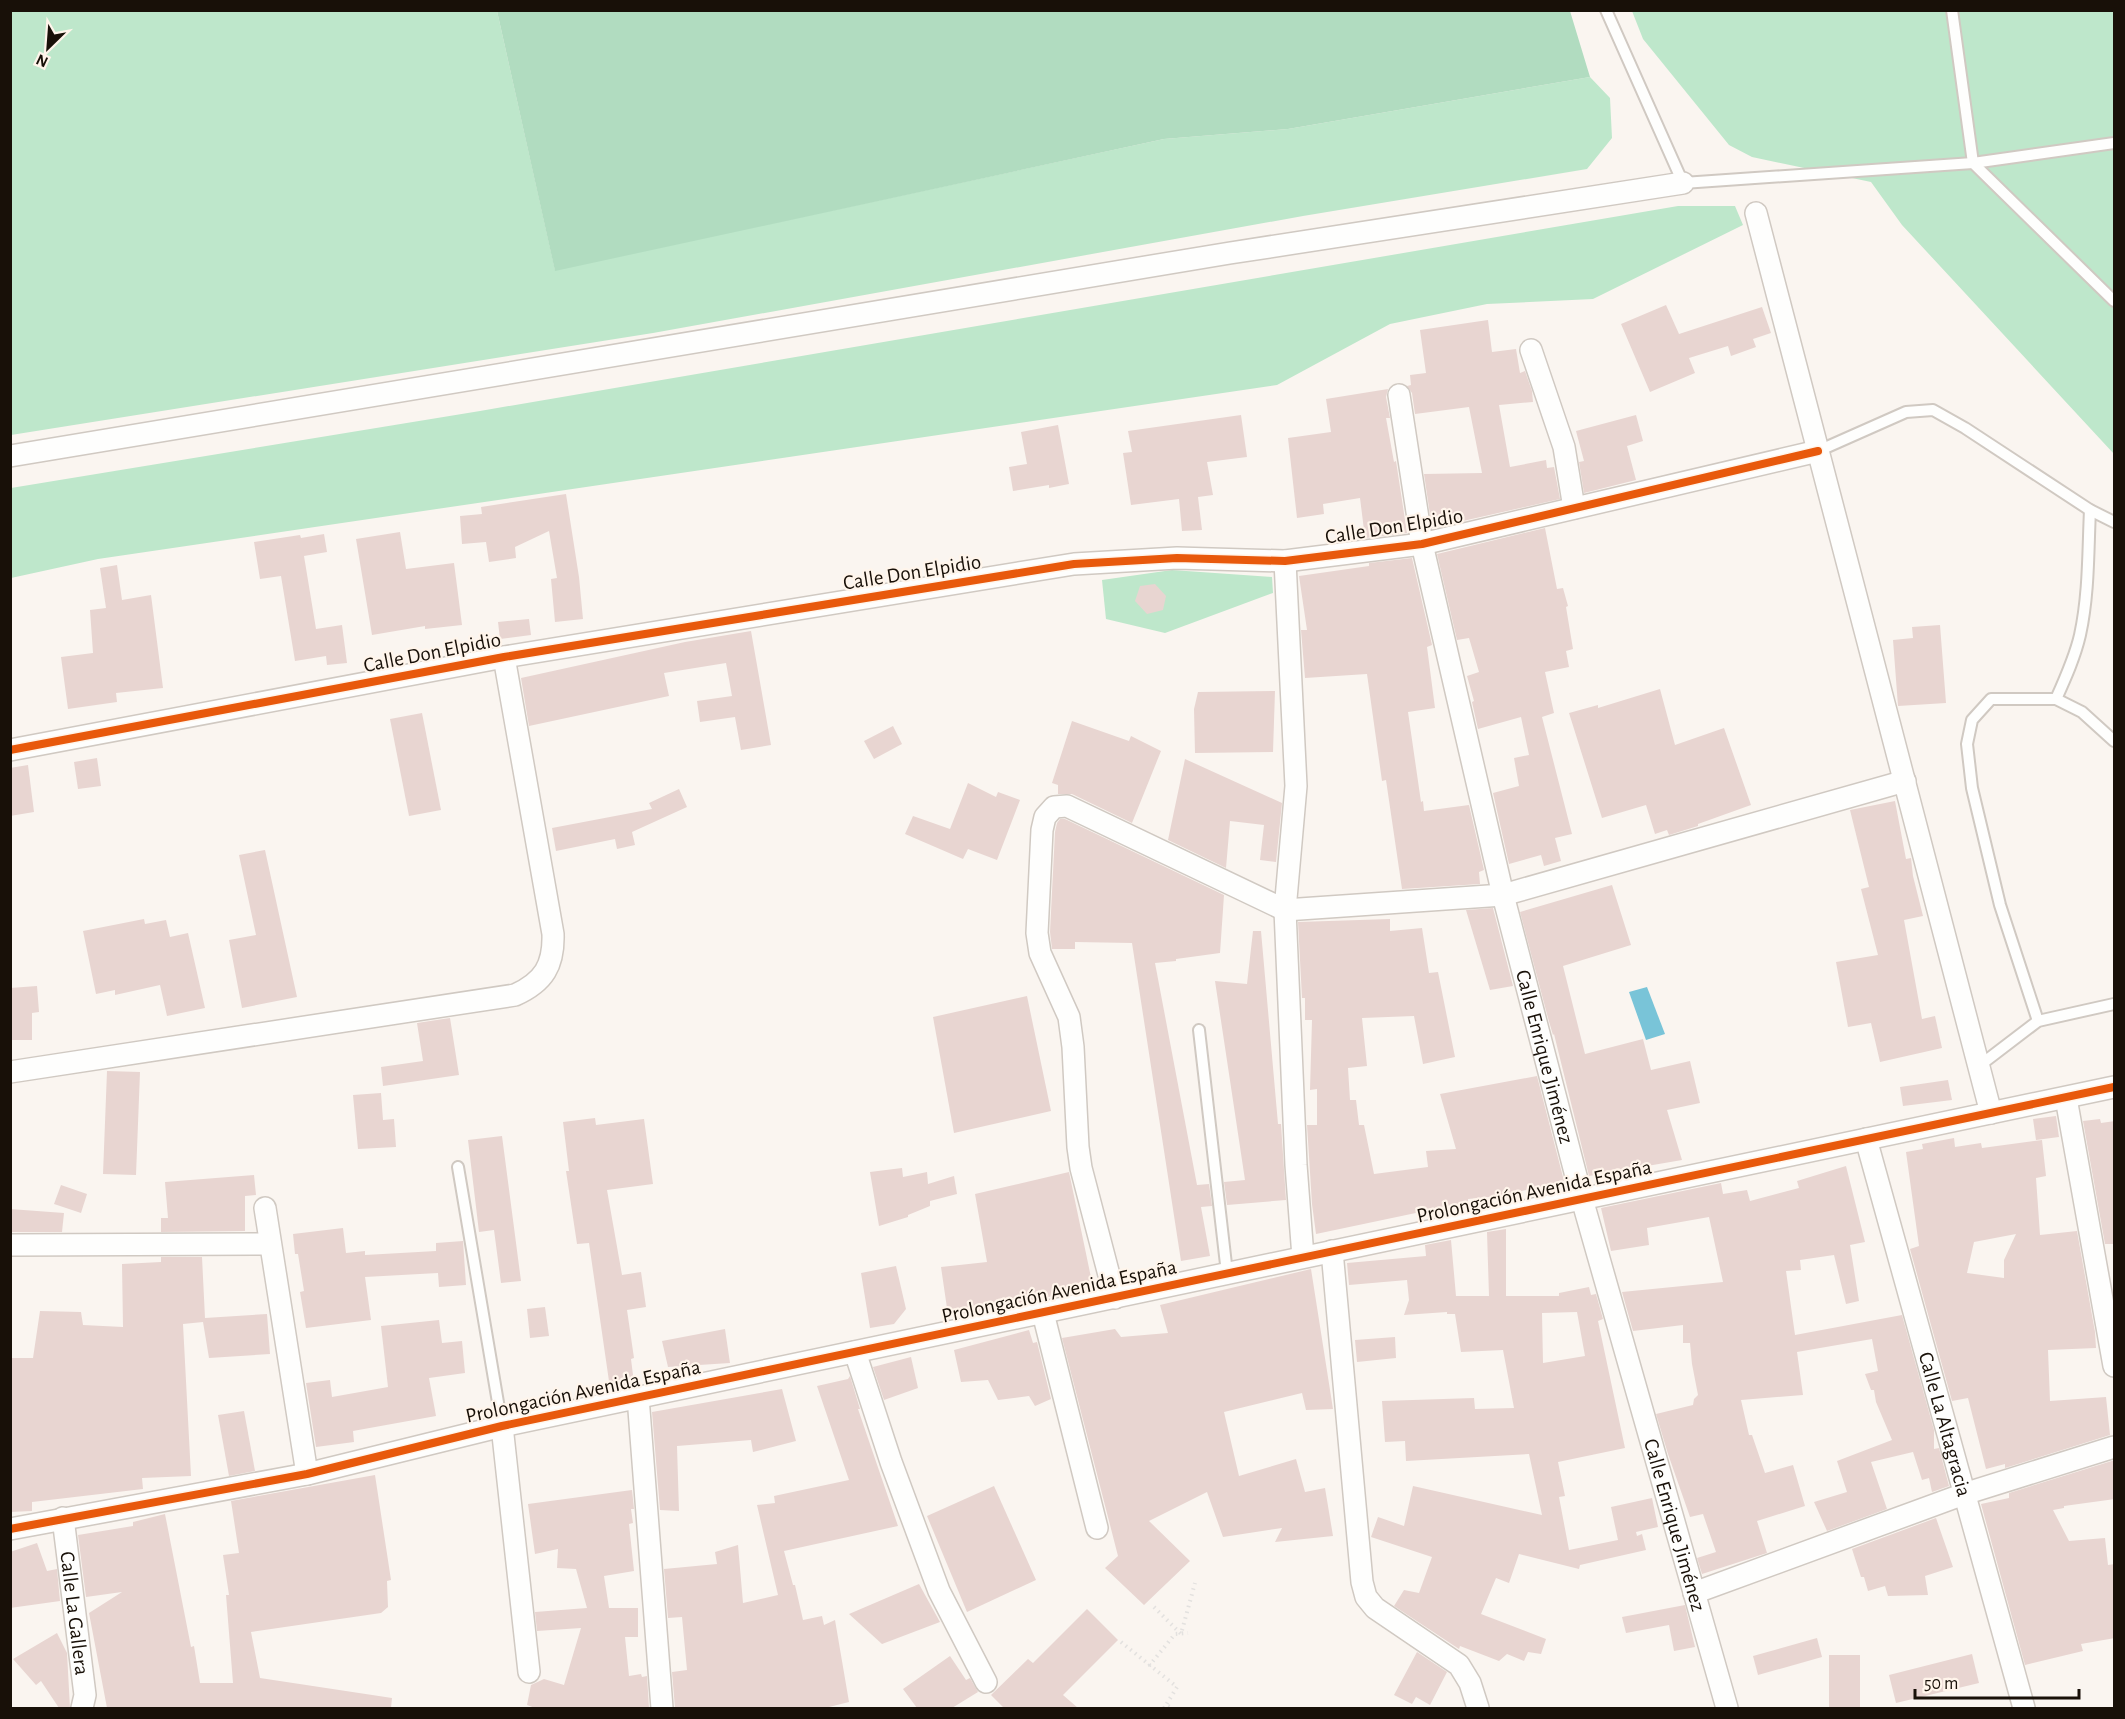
<svg xmlns="http://www.w3.org/2000/svg" width="2125" height="1719" font-family="'Alegreya Sans',sans-serif">
	<style>
		.green { fill: #bee7cb }
		.forest { fill: #b1dcc0 }
		.water { fill: #79c4d8 }
		.building { fill: #e8d5d1; fill-rule: evenodd }
		.lines { fill: none; stroke-linecap: round; stroke-linejoin: round }
		.service-casing { stroke: #d0c9c2; stroke-width: 14 }
		.minor-casing { stroke: #d0c9c2; stroke-width: 24 }
		.path { stroke: #e3e1df; stroke-width: 4; stroke-dasharray: 1.5 4.5; stroke-linecap: butt }
		.service { stroke: #fefefd; stroke-width: 10 }
		.minor { stroke: #fefefd; stroke-width: 21 }
		.cycleway-casing { stroke: #fff5eb; stroke-width: 11 }
		.cycleway { stroke: #e8590c; stroke-width: 8 }
		.labels { text-anchor: middle; stroke-width: 4.5; stroke-linejoin: round; paint-order: stroke }
		.street-label { font-size: 21px; fill: #181008; stroke: #fff5eb }
	</style>
	<rect width="100%" height="100%" fill="#faf5f0"/>
	<!-- green -->
	<g class="green">
		<polygon points="11,11 497,11 555,270 1164,139 1288,129 1590,77 1610,98 1612,138 1587,169 1303,216 653,333 11,435"/>
		<polygon points="1632,11 2114,11 2114,454 1902,225 1871,182 1752,157 1729,145 1643,39"/>
		<polygon points="1678,206 1735,206 1743,225 1593,299 1487,304 1390,324 1277,385 98,559 11,578 11,488 480,411"/>
		<polygon points="1172,570 1272,577 1273,593 1165,633 1106,619 1102,580"/>
	</g>
	<!-- forest -->
	<polygon class="forest" points="497,11 1570,11 1590,77 1288,129 1164,139 555,271"/>
	<!-- water -->
	<polygon class="water" points="1647,987 1665,1034 1646,1040 1629,992"/>
	<!-- building -->
	<g class="building">
		<polygon points="1666,305 1679,334 1762,307 1771,333 1753,339 1756,347 1731,356 1728,346 1689,358 1695,373 1650,392 1621,324"/>
		<polygon points="1488,320 1492,352 1516,349 1520,373 1525,371 1532,391 1533,402 1499,405 1510,467 1546,460 1547,468 1554,467 1560,499 1432,528 1424,474 1482,473 1469,407 1415,414 1412,393 1407,386 1411,385 1410,375 1426,373 1420,330"/>
		<polygon points="1388,389 1386,397 1390,418 1386,418 1394,462 1396,461 1407,533 1365,538 1360,498 1323,504 1324,514 1297,518 1288,438 1331,432 1326,399"/>
		<polygon points="1241,415 1247,457 1207,462 1213,495 1198,497 1202,530 1182,531 1179,499 1131,505 1123,453 1132,452 1128,431"/>
		<polygon points="1636,415 1643,441 1627,446 1636,480 1584,493 1579,462 1584,461 1576,431"/>
		<polygon points="1058,425 1069,484 1049,488 1049,485 1013,491 1009,467 1027,464 1021,432"/>
		<polygon points="566,494 579,577 583,619 555,622 551,579 557,578 549,531 515,547 516,558 489,562 486,542 462,544 460,516 482,514 481,507"/>
		<polygon points="1545,528 1557,589 1563,588 1568,606 1566,607 1573,649 1566,651 1569,667 1545,672 1554,713 1542,717 1572,834 1555,838 1561,861 1544,866 1541,855 1509,864 1493,793 1519,786 1514,758 1529,755 1521,717 1478,729 1472,702 1474,701 1467,676 1479,672 1469,638 1457,640 1437,554"/>
		<polygon points="400,532 406,569 454,563 462,625 425,629 425,626 372,635 356,539"/>
		<polygon points="324,534 327,552 304,556 316,629 342,625 347,663 327,665 326,656 295,661 281,576 260,579 254,542 300,535 301,538"/>
		<polygon points="1412,558 1432,645 1427,647 1435,708 1408,712 1421,802 1423,801 1424,811 1469,805 1484,870 1479,872 1480,884 1402,889 1386,780 1382,781 1367,674 1305,678 1301,630 1307,630 1299,576 1369,566 1369,563"/>
		<polygon points="117,565 122,600 151,595 163,688 116,693 117,702 68,709 61,657 93,653 90,610 106,608 100,568"/>
		<polygon points="1155,584 1166,596 1163,610 1147,614 1135,601 1140,586"/>
		<polygon points="529,619 531,635 500,639 498,622"/>
		<polygon points="1940,625 1946,703 1898,706 1893,640 1913,638 1912,627"/>
		<polygon points="751,631 771,745 741,750 735,717 700,722 697,701 732,696 726,663 664,673 669,696 529,726 521,678 685,642"/>
		<polygon points="1660,689 1675,745 1724,728 1751,805 1698,824 1698,826 1669,835 1667,830 1655,834 1646,805 1602,818 1569,713 1598,705 1598,708"/>
		<polygon points="1275,691 1273,752 1195,753 1194,709 1198,692"/>
		<polygon points="422,713 441,810 409,816 390,719"/>
		<polygon points="1072,721 1129,741 1131,736 1161,751 1132,823 1072,794 1058,794 1058,785 1052,783"/>
		<polygon points="893,726 902,744 874,759 864,741"/>
		<polygon points="97,758 101,786 78,789 74,762"/>
		<polygon points="1185,759 1282,803 1276,862 1260,860 1264,825 1230,821 1226,868 1168,840"/>
		<polygon points="28,765 34,812 10,816 10,768"/>
		<polygon points="968,783 996,797 998,792 1020,800 997,860 968,849 963,859 905,834 913,816 950,829"/>
		<polygon points="679,789 687,807 632,832 635,845 617,849 615,839 556,851 552,828 652,809 649,803"/>
		<polygon points="1895,801 1906,859 1911,858 1913,876 1923,916 1904,920 1922,1019 1935,1016 1942,1048 1880,1062 1871,1023 1848,1027 1836,962 1878,955 1861,889 1869,887 1850,810"/>
		<polygon points="1060,819 1065,819 1224,895 1220,953 1176,959 1176,961 1155,963 1197,1185 1209,1184 1212,1206 1201,1207 1210,1256 1181,1261 1132,943 1075,942 1075,949 1052,949 1050,932 1055,832 1057,823"/>
		<polygon points="265,850 297,997 242,1008 229,940 256,935 239,855"/>
		<polygon points="1612,885 1631,945 1563,966 1585,1054 1643,1039 1651,1070 1690,1061 1700,1103 1667,1110 1682,1160 1589,1176 1554,1034 1553,1035 1548,1018 1520,912"/>
		<polygon points="1493,908 1513,986 1490,990 1466,910"/>
		<polygon points="144,919 145,924 166,920 170,937 188,933 205,1008 167,1016 160,985 115,995 115,990 96,994 83,931"/>
		<polygon points="1390,919 1390,931 1422,928 1429,973 1438,972 1455,1057 1423,1064 1414,1016 1362,1018 1367,1066 1348,1068 1350,1100 1356,1100 1359,1125 1364,1125 1374,1174 1428,1167 1426,1151 1456,1149 1440,1094 1537,1076 1564,1181 1501,1196 1468,1199 1468,1202 1316,1234 1312,1204 1307,1125 1317,1125 1317,1089 1310,1090 1312,1020 1305,1020 1305,998 1302,998 1298,922"/>
		<polygon points="1253,931 1261,931 1278,1124 1281,1124 1286,1200 1227,1205 1224,1182 1245,1180 1215,981 1247,984"/>
		<polygon points="37,986 39,1012 32,1013 32,1040 10,1040 10,988"/>
		<polygon points="1027,996 1051,1111 954,1133 933,1017"/>
		<polygon points="450,1018 459,1075 383,1086 381,1067 423,1061 417,1023"/>
		<polygon points="107,1071 140,1072 136,1175 103,1174"/>
		<polygon points="1948,1080 1952,1100 1903,1106 1900,1087"/>
		<polygon points="381,1093 383,1120 394,1119 396,1147 358,1149 353,1095"/>
		<polygon points="2056,1116 2059,1137 2036,1140 2033,1119"/>
		<polygon points="595,1118 596,1125 644,1119 653,1184 607,1190 622,1275 641,1272 646,1307 627,1310 634,1358 631,1359 634,1383 610,1388 589,1243 577,1244 566,1171 569,1171 563,1122"/>
		<polygon points="2100,1119 2101,1123 2115,1121 2115,1244 2105,1244 2083,1121"/>
		<polygon points="502,1136 521,1281 501,1283 494,1230 479,1232 468,1140"/>
		<path d="M1954 1138 1955 1147 1981 1143 1982 1148 2042 1140 2046 1176 2036 1178 2040 1235 2077 1231 2095 1332 2096 1348 2048 1350 2050 1401 2106 1397 2110 1435 2005 1468V1464L1986 1469 1968 1398 1952 1401 1910 1249 1919 1246 1906 1152 1923 1149 1922 1144ZM2016 1234 2004 1260V1278L1967 1273 1974 1242Z"/>
		<polygon points="1846,1166 1865,1242 1850,1245 1859,1301 1846,1304 1834,1255 1800,1260 1801,1270 1786,1271 1795,1335 1902,1315 1934,1430 1934,1449 1939,1448 1949,1486 1932,1492 1929,1478 1922,1480 1913,1452 1871,1462 1887,1509 1827,1531 1814,1502 1847,1492 1837,1461 1892,1440 1876,1402 1874,1390 1871,1390 1865,1374 1878,1371 1872,1339 1797,1352 1803,1395 1741,1400 1749,1435 1752,1435 1765,1473 1793,1465 1805,1506 1757,1521 1767,1553 1702,1574 1697,1558 1716,1552 1703,1514 1690,1517 1668,1454 1656,1414 1693,1405 1694,1399 1698,1395 1692,1364 1690,1343 1683,1343 1683,1325 1633,1331 1622,1292 1723,1282 1709,1217 1647,1228 1649,1245 1611,1251 1601,1208 1721,1183 1723,1194 1747,1190 1750,1201 1799,1188 1797,1181"/>
		<polygon points="902,1168 903,1177 927,1172 928,1184 954,1176 957,1194 930,1201 930,1206 908,1215 908,1217 879,1226 870,1172"/>
		<polygon points="1069,1172 1093,1287 981,1312 948,1315 941,1267 987,1262 975,1194"/>
		<polygon points="254,1175 256,1195 245,1196 245,1231 161,1232 161,1218 168,1218 165,1182"/>
		<polygon points="61,1185 87,1194 81,1213 54,1204"/>
		<polygon points="10,1209 64,1213 62,1232 10,1232"/>
		<polygon points="343,1228 346,1253 365,1251 365,1255 436,1251 436,1243 463,1241 466,1285 439,1287 438,1273 365,1277 371,1320 306,1328 300,1292 304,1291 298,1254 295,1254 293,1234"/>
		<path d="M1506 1229V1296H1559V1293L1589 1287 1591 1295 1596 1294 1603 1319 1598 1321 1625 1448 1558 1462 1565 1496 1559 1497 1569 1550 1618 1540 1611 1507 1652 1498 1658 1527 1636 1532 1637 1536 1642 1534 1646 1550 1580 1565 1579 1569 1519 1554 1509 1583 1496 1578 1481 1614 1546 1639 1541 1654 1528 1652 1524 1661 1507 1654 1499 1661 1460 1646 1459 1649 1394 1606 1404 1590 1419 1593 1432 1557 1371 1537 1378 1517 1404 1526 1413 1486 1542 1515 1529 1454 1406 1461 1405 1441 1385 1442 1382 1401 1474 1398 1475 1409 1514 1408 1503 1350 1461 1352 1455 1314H1447V1312L1404 1315 1409 1300 1407 1280 1349 1285 1347 1263 1426 1256 1425 1245 1451 1240 1456 1296H1489L1487 1232ZM1577 1312 1585 1356 1543 1363 1542 1313Z"/>
		<polygon points="161,1257 202,1257 205,1318 267,1314 270,1354 209,1358 203,1322 183,1324 191,1476 142,1478 143,1489 32,1502 32,1511 10,1512 10,1358 33,1358 40,1311 81,1312 83,1325 123,1327 122,1264 161,1262"/>
		<polygon points="896,1266 906,1309 894,1324 870,1328 861,1273"/>
		<polygon points="1311,1269 1333,1409 1306,1410 1302,1393 1224,1412 1239,1476 1296,1459 1305,1492 1325,1488 1333,1536 1275,1542 1282,1528 1223,1537 1207,1492 1149,1521 1190,1561 1144,1605 1105,1568 1118,1556 1062,1338 1115,1329 1121,1337 1168,1333 1160,1305"/>
		<polygon points="545,1307 549,1336 530,1338 527,1309"/>
		<polygon points="439,1320 442,1343 462,1341 465,1373 429,1378 436,1416 353,1431 354,1442 316,1447 306,1383 330,1380 332,1397 388,1387 381,1326"/>
		<polygon points="725,1329 730,1363 668,1367 662,1341"/>
		<polygon points="1029,1330 1033,1343 1037,1342 1051,1399 1035,1406 1029,1396 998,1400 988,1380 961,1382 954,1350"/>
		<polygon points="1395,1337 1396,1358 1357,1362 1355,1340"/>
		<polygon points="911,1357 918,1388 884,1400 873,1367"/>
		<polygon points="850,1376 860,1409 858,1409 898,1526 784,1551 793,1585 795,1585 803,1620 822,1616 824,1625 835,1620 849,1702 825,1708 675,1708 672,1672 687,1670 682,1617 668,1618 664,1569 717,1564 715,1552 738,1545 743,1603 778,1595 757,1505 775,1503 774,1496 849,1480 817,1386 848,1379"/>
		<polygon points="782,1389 796,1441 753,1452 751,1440 677,1446 679,1511 660,1510 652,1412"/>
		<polygon points="244,1411 255,1471 229,1476 218,1415"/>
		<polygon points="2115,1460 2115,1499 2064,1506 2064,1508 2053,1510 2069,1541 2105,1538 2108,1565 2115,1564 2115,1638 2081,1644 2083,1651 2025,1665 1981,1504 2009,1498 2009,1493"/>
		<polygon points="375,1475 391,1580 387,1581 388,1607 381,1613 251,1632 260,1678 392,1698 391,1708 107,1708 89,1613 122,1592 86,1597 78,1535 133,1526 133,1522 165,1514 191,1647 194,1646 200,1683 233,1683 226,1595 229,1595 223,1555 239,1553 231,1501"/>
		<polygon points="994,1486 1036,1580 967,1612 927,1516"/>
		<polygon points="632,1490 634,1509 631,1509 633,1523 629,1524 634,1571 604,1576 609,1608 638,1608 638,1637 625,1637 629,1676 641,1674 642,1677 647,1676 649,1708 535,1708 527,1705 531,1685 544,1679 564,1685 581,1628 537,1631 535,1612 587,1608 576,1569 557,1568 558,1549 535,1554 528,1504"/>
		<polygon points="1936,1518 1953,1567 1925,1576 1928,1595 1888,1596 1885,1586 1868,1591 1864,1577 1861,1577 1852,1549"/>
		<polygon points="37,1543 47,1571 57,1569 60,1601 10,1608 10,1552"/>
		<polygon points="919,1584 940,1622 882,1644 849,1614"/>
		<polygon points="1685,1605 1695,1647 1674,1651 1669,1625 1626,1633 1622,1617"/>
		<polygon points="1087,1609 1118,1640 1063,1695 1078,1708 1004,1708 991,1695 1028,1659 1033,1663"/>
		<polygon points="57,1633 67,1653 70,1708 59,1708 41,1681 36,1685 13,1659"/>
		<polygon points="1817,1638 1822,1657 1758,1675 1753,1656"/>
		<polygon points="1417,1652 1447,1672 1430,1705 1416,1697 1412,1704 1394,1695"/>
		<polygon points="1972,1654 1979,1683 1896,1703 1889,1675"/>
		<rect x="1829" y="1655" width="31" height="53"/>
		<polygon points="950,1656 966,1680 970,1678 978,1692 952,1708 917,1708 903,1689"/>
	</g>
	<g class="lines">
		<defs>
			<g id="service">
				<polyline points="1606,10 1683,183 1973,163 2114,143"/>
				<polyline points="1952,10 1973,163 2114,301"/>
				<polyline points="1818,451 1906,412 1933,410 1965,428 2090,510 2114,522"/>
				<path d="M2056 699C2065 679 2075 657 2080 635 2089 594 2088 551 2090 510"/>
				<polyline points="2038,1021 2000,905 1972,788 1967,744 1972,720 1991,699 2056,699 2082,712 2114,741"/>
				<polyline points="1199,1030 1227,1273"/>
				<polyline points="1979,1066 2038,1021 2114,1004"/>
				<polyline points="458,1167 502,1426"/>
			</g>
			<g id="minor">
				<polyline points="1756,213 1991,1113"/>
				<polyline points="1531,350 1564,447 1574,508"/>
				<path id="s1" d="M1399 395 1422 544 1503 895 1582 1199 1727 1708"/>
				<polyline points="10,456 1230,253 1683,183"/>
				<polyline points="1285,561 1296,786 1285,910 1296,1165 1303,1257"/>
				<polyline points="10,750 504,657 1074,564 1177,558 1285,561 1422,544 1818,451"/>
				<path d="M10 1072 515 995C544 982 554 965 553 934L504 657"/>
				<polyline points="2066,1098 2114,1366"/>
				<path id="s2" d="M1866 1139 2024 1708"/>
				<polyline points="265,1208 307,1474"/>
				<polyline points="10,1245 270,1244"/>
				<polyline points="1332,1251 1362,1582 1366,1597 1375,1608 1459,1665 1470,1683 1478,1708"/>
				<polyline points="1115,1298 1081,1168 1078,1147 1073,1047 1069,1017 1040,953 1037,933 1042,830 1045,817 1054,807 1067,806 1285,910 1503,895 1905,781"/>
				<polyline points="1043,1313 1097,1528"/>
				<polyline points="855,1352 891,1462 939,1591 986,1682"/>
				<polyline points="638,1397 662,1708"/>
				<polyline points="502,1426 529,1672"/>
				<path id="s3" d="M63 1518 85 1695 82 1708"/>
				<polyline points="10,1529 307,1474 502,1426 2114,1087"/>
				<polyline points="1694,1593 1964,1494 2114,1447"/>
			</g>
		</defs>
		<!-- service casing -->
		<use href="#service" class="service-casing"/>
		<!-- minor casing -->
		<use href="#minor" class="minor-casing"/>
		<!-- path -->
		<g class="path">
			<polyline points="1154,1607 1181,1634 1195,1583"/>
			<polyline points="1121,1642 1177,1687 1166,1705"/>
			<polyline points="1149,1666 1175,1634 1188,1633"/>
			<polyline points="1164,1708 1166,1705 1172,1708"/>
		</g>
		<!-- service -->
		<use href="#service" class="service"/>
		<!-- minor -->
		<use href="#minor" class="minor"/>
		<defs>
			<g id="cycleway">
				<polyline points="10,750 504,657 1074,564 1177,558 1285,561 1422,544 1818,451"/>
				<polyline points="10,1529 307,1474 502,1426 2114,1087"/>
			</g>
		</defs>
		<!-- cycleway casing -->
		<use href="#cycleway" class="cycleway-casing"/>
		<!-- cycleway -->
		<use href="#cycleway" class="cycleway"/>
	</g>
	<g class="labels">
		<!-- street labels -->
		<g class="street-label">
			<text transform="translate(1394 526) rotate(-9)" y="7">Calle Don Elpidio</text>
			<text transform="translate(912 572) rotate(-9)" y="7">Calle Don Elpidio</text>
			<text transform="translate(432 652) rotate(-11)" y="7">Calle Don Elpidio</text>
			<text dy="7" stroke="none"><textPath href="#s1" startOffset="678">Calle Enrique Jiménez</textPath></text>
			<text transform="translate(1534 1191) rotate(-12)" y="7">Prolongación Avenida España</text>
			<text transform="translate(1059 1291) rotate(-12)" y="7">Prolongación Avenida España</text>
			<text transform="translate(583 1391) rotate(-12)" y="7">Prolongación Avenida España</text>
			<text dy="7" stroke="none"><textPath href="#s2" startOffset="296">Calle La Altagracia</textPath></text>
			<text dy="7" stroke="none"><textPath href="#s1" startOffset="1164">Calle Enrique Jiménez</textPath></text>
			<text dy="7" stroke="none"><textPath href="#s3" startOffset="96">Calle La Gallera</textPath></text>
		</g>
	</g>
	<!-- border -->
	<rect width="2125" height="1719" fill="none" stroke="#181008" stroke-width="24"/>
	<!-- north arrow -->
	<g transform="translate(48 48) rotate(205)" stroke="#fff5eb" stroke-width="4.5" paint-order="stroke">
	<path d="M0-4.5L10 22L0 15L-10 22Z" fill="#181008"/>
	<text y="-9" font-size="16" font-weight="bold" text-anchor="middle" fill="#181008">N</text>
	</g>
	<!-- scale -->
	<path d="M1915 1689v9h164v-9" fill="none" stroke="#181008" stroke-width="3"/>
	<text x="1924" y="1689" font-size="18" fill="#181008" stroke="#fff5eb" stroke-width="4.5" paint-order="stroke">50 m</text>
</svg>
